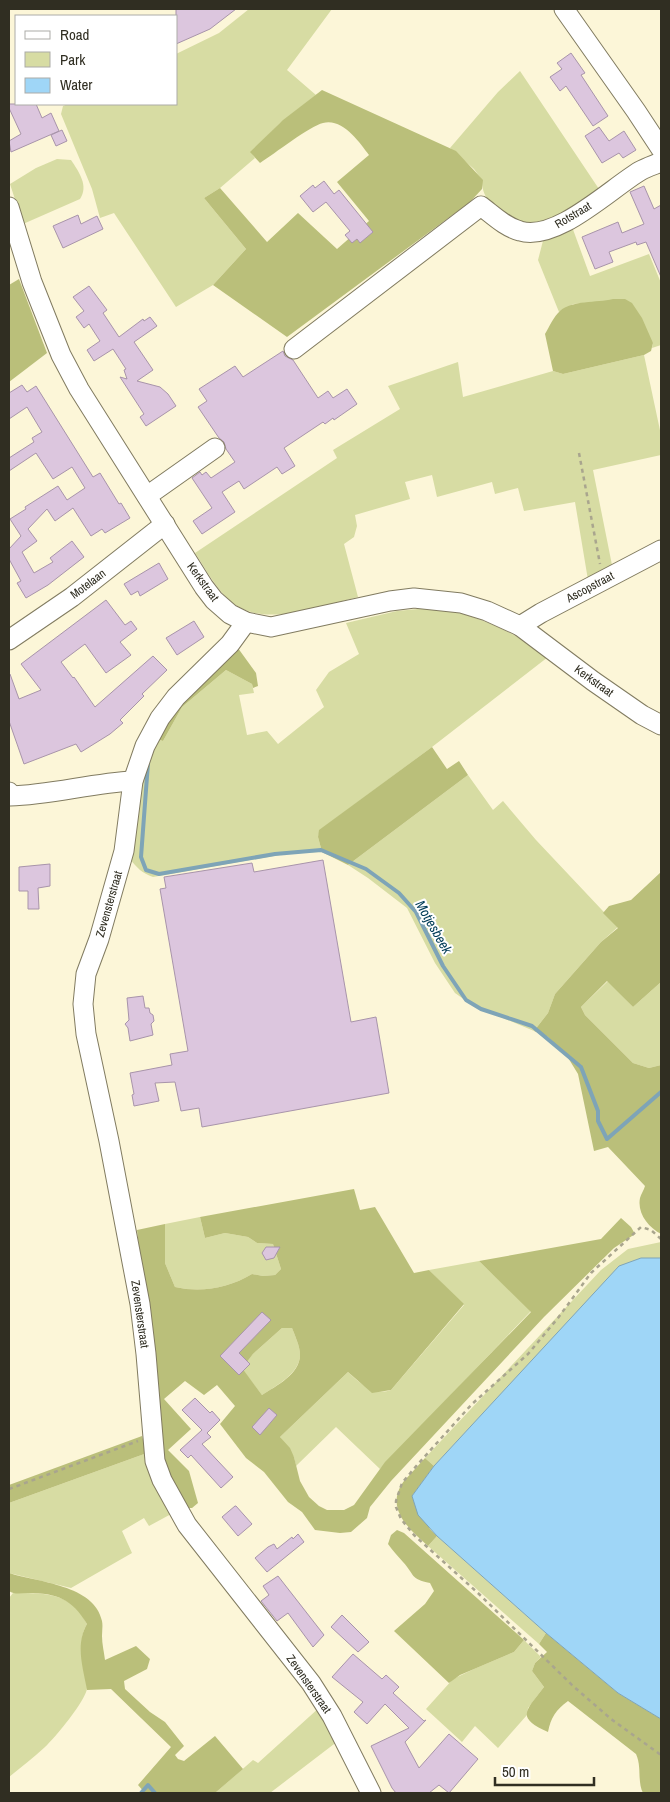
<svg xmlns="http://www.w3.org/2000/svg" width="670" height="1802" font-family="'Archivo Narrow',sans-serif">
	<style>
		.green { fill: #d7dca3 }
		.forest { fill: #babf7a; fill-rule: evenodd }
		.water { fill: #9fd6f7; stroke: #7ea4b7 }
		.lines { fill: none; stroke-linecap: round; stroke-linejoin: round }
		.stream { stroke: #7ea4b7; stroke-width: 4 }
		.building { fill: #dcc6de; stroke: #a894aa }
		.minor-casing { stroke: #817b60; stroke-width: 21 }
		.path { stroke: #a9a58e; stroke-width: 2.5; stroke-dasharray: 4 4; stroke-linecap: butt }
		.minor { stroke: #fff; stroke-width: 19 }
		.labels { text-anchor: middle; stroke-width: 4; stroke-linejoin: round; paint-order: stroke }
		.street-label { font-size: 12px; fill: #302e22; stroke: #fff }
		.water-label { font-size: 14px; font-style: italic; fill: #003c57; stroke: #fff }
	</style>
	<rect width="100%" height="100%" fill="#fcf6d8"/>
	<!-- green -->
	<g class="green">
		<polygon points="249,9 332,9 287,70 316,95 280,123 251,152 255,158 220,188 204,198 246,249 213,285 176,307 114,213 100,218 92,189 61,114 63,106 68,104 176,104 176,54 219,33"/>
		<path d="M520 71 599 189 562 218 522 226C505 215 481 204 482 180L474 169 450 148 498 92Z"/>
		<path d="M57 159 71 160C79 172 89 186 80 199L23 224 10 184 36 168Z"/>
		<polygon points="571,224 590,276 649,254 661,283 661,345 652,348 653,343 601,302 573,304 559,312 538,260 544,237"/>
		<path d="M644 355 661 435V455L593 470 613 570 588 580 575 502 524 511 518 488 495 494 492 482 437 497 432 475 405 482 410 499 355 515 357 526 354 537 344 544 358 597C320 606 262 630 229 600 215 587 205 568 195 553L337 458 333 450 400 409 388 386 458 362 463 397 553 371 563 374Z"/>
		<path d="M428 608C440 610 452 611 463 614 491 622 525 639 548 657L432 747 320 830 318 837 322 852 291 853 153 877C142 873 137 868 130 859L142 777 153 738 163 741 182 707 226 670 252 684 254 693 239 695 247 735 267 731 278 744 324 707 316 690 329 672 359 654 346 623 397 611Z"/>
		<polygon points="468,775 493,810 503,801 536,840 618,927 601,942 555,994 548,1013 534,1031 472,1005 455,993 435,963 407,908 368,878 348,865"/>
		<polygon points="608,981 633,1007 661,982 661,1065 649,1068 633,1063 585,1015 581,1007"/>
		<path d="M200 1217 205 1238 225 1233 248 1237 257 1243 273 1244 281 1269 275 1275 263 1276 252 1274C229 1288 201 1293 175 1287L165 1263V1224Z"/>
		<polygon points="661,1242 661,1258 641,1258 619,1267 434,1466 425,1458 601,1270 628,1249"/>
		<path d="M479 1261 531 1311 380 1469 336 1427 296 1466 294 1457 280 1437 348 1372C360 1383 373 1396 391 1390L464 1305 429 1270Z"/>
		<path d="M282 1328H292C295 1336 300 1346 300 1355 300 1373 276 1386 262 1395L241 1368 253 1354Z"/>
		<polygon points="147,1453 173,1513 149,1526 144,1518 122,1531 132,1553 71,1588 9,1573 9,1503"/>
		<polygon points="437,1536 546,1633 539,1644 428,1546"/>
		<path d="M13 1593C36 1593 59 1592 77 1608 81 1612 84 1619 87 1624 75 1644 87 1666 87 1688 87 1699 54 1739 45 1747 33 1758 21 1767 9 1777V1598Z"/>
		<polygon points="524,1640 541,1657 535,1663 532,1671 544,1687 528,1708 527,1715 498,1748 475,1726 462,1742 426,1709 453,1679 474,1669 514,1652"/>
		<polygon points="320,1707 338,1741 270,1793 215,1793 253,1760 258,1763"/>
	</g>
	<!-- forest -->
	<g class="forest">
		<path d="M322 90 456 151 483 180 482 189 470 202 287 337 213 285 246 249 204 198 220 188 267 242 298 213 337 249 369 221 337 182 369 155C359 142 343 118 323 123 310 126 274 154 260 163L250 152 283 120Z"/>
		<polygon points="19,279 47,353 9,382 9,285"/>
		<path d="M613 299H625L632 303 642 318 653 343 651 351 644 355 563 374 553 371 545 334C549 327 554 316 560 311 572 300 596 303 613 299Z"/>
		<polygon points="235,644 256,673 258,686 253,688 252,684 226,670 182,707 163,741 153,738 168,711"/>
		<polygon points="432,747 447,769 459,761 468,775 348,865 322,852 318,837 319,830"/>
		<path d="M661 872V982L633 1007 607 981 581 1007 585 1015 633 1063 649 1068 661 1065V1234C648 1227 637 1213 640 1198 641 1194 644 1190 645 1186L608 1147 594 1151 578 1074 567 1056 548 1037 534 1031 548 1013 555 994 601 942 618 928 603 913 609 906 631 900Z"/>
		<path d="M354 1189 360 1210 375 1207 414 1273 429 1270 464 1304 391 1390 372 1393 348 1372 280 1437 290 1448 294 1457 300 1481 309 1497 319 1506 327 1510H344L354 1505 385 1462 531 1312 479 1261 601 1239 621 1218 631 1227 635 1234 614 1248 544 1317 391 1481 370 1507 367 1518 351 1532 340 1533 315 1530 302 1512 288 1502 264 1472 246 1458 220 1424 235 1406 217 1385 204 1395 185 1381 164 1399 191 1429 168 1450 189 1471 198 1503 192 1508H183L170 1478 162 1450 137 1230 165 1224V1263L175 1287C201 1293 229 1288 252 1274L263 1276 275 1275 281 1269 273 1244 257 1243 248 1237 225 1233 205 1238 200 1217ZM282 1328H292C295 1336 300 1346 300 1355 300 1374 276 1386 262 1395L242 1368 253 1354Z"/>
		<polygon points="142,1436 147,1453 9,1503 9,1485"/>
		<path d="M425 1458 434 1466 412 1496 430 1529 437 1536 428 1546C409 1529 384 1508 404 1481 411 1473 418 1466 425 1458Z"/>
		<path d="M397 1530 404 1533 524 1640 514 1652 460 1675 449 1683 394 1631 425 1604 434 1591 430 1583C410 1579 415 1575 403 1562 398 1556 393 1551 388 1544L391 1535Z"/>
		<path d="M9 1573C37 1582 95 1585 102 1621 103 1626 102 1631 102 1636 102 1644 104 1652 105 1660L136 1646 150 1659 147 1669 124 1681 125 1689 150 1712 165 1722 184 1746 175 1755 178 1759 184 1761 215 1736 243 1769 215 1793H145L138 1785 171 1747 111 1689 87 1690C83 1667 75 1645 87 1624 72 1599 57 1593 28 1593 21 1593 15 1595 9 1591Z"/>
		<path d="M546 1633 618 1693 661 1719V1793H643C637 1781 642 1767 636 1754L568 1701C556 1710 551 1717 548 1732 515 1717 526 1711 544 1687L532 1671 535 1663 547 1652 539 1644Z"/>
	</g>
	<!-- water -->
	<polygon class="water" points="641,1258 661,1258 661,1719 618,1693 546,1633 437,1536 418,1515 412,1496 434,1466 619,1266"/>
	<g class="lines">
		<!-- stream -->
		<g class="stream">
			<polyline points="148,763 141,857 146,870 159,874 275,854 321,850 366,869 399,893 416,912 443,966 466,1000 481,1009 532,1026 581,1067 598,1111 598,1121 607,1139 661,1092"/>
			<polyline points="141,1793 148,1785 155,1793"/>
		</g>
	</g>
	<!-- building -->
	<g class="building">
		<polygon points="176,9 236,9 210,29 176,44"/>
		<polygon points="571,53 585,73 581,75 608,116 593,126 566,86 560,91 550,77 562,69 557,63"/>
		<polygon points="9,104 36,104 42,118 51,113 59,131 11,152 9,141 21,134 9,108"/>
		<polygon points="599,127 609,141 624,131 636,150 623,158 619,153 602,163 585,136"/>
		<polygon points="62,130 67,141 56,146 51,135"/>
		<polygon points="324,181 334,194 339,190 373,232 360,243 357,239 352,243 345,235 350,231 326,202 313,212 300,196 313,185 315,188"/>
		<polygon points="644,186 654,209 661,205 661,277 646,242 637,245 636,242 609,252 613,262 595,269 582,237 618,222 622,233 644,224 630,192"/>
		<polygon points="78,215 81,224 97,216 103,229 63,248 53,226"/>
		<polygon points="89,286 107,310 103,313 119,337 143,319 144,321 150,317 157,326 134,342 153,370 137,381 160,387 168,394 176,406 146,426 140,417 144,414 120,377 127,379 124,370 126,369 113,349 94,361 87,350 100,341 89,324 84,328 76,317 84,311 73,297"/>
		<polygon points="283,351 285,356 293,360 318,398 328,391 333,398 347,389 357,404 334,420 333,418 325,424 323,422 284,448 295,466 282,474 277,467 244,489 239,481 222,492 235,512 202,534 193,521 212,508 192,478 200,472 202,475 206,472 211,478 235,462 226,449 224,442 219,438 198,407 207,401 199,389 235,366 243,377"/>
		<polygon points="22,385 27,392 36,386 93,477 100,473 119,504 121,503 130,518 105,533 102,529 91,536 73,508 55,521 47,509 28,529 37,541 22,552 34,573 53,562 50,558 72,541 84,557 48,585 26,598 17,583 21,581 9,559 9,549 21,536 10,519 26,509 25,507 58,486 67,500 85,488 72,467 53,479 36,453 9,471 9,458 34,442 32,438 42,432 27,407 9,419 9,393"/>
		<polygon points="159,563 168,579 140,596 138,591 131,595 124,584"/>
		<polygon points="106,600 125,625 131,621 137,629 120,642 131,655 106,673 85,644 61,662 73,678 74,677 95,707 153,656 167,670 142,694 144,696 120,720 123,723 110,734 81,752 76,744 24,764 9,721 9,674 10,674 19,699 41,690 21,664"/>
		<polygon points="194,621 204,637 177,655 166,638"/>
		<polygon points="323,860 351,1022 376,1017 389,1093 202,1127 199,1108 181,1111 175,1082 155,1083 159,1101 134,1106 132,1095 134,1094 130,1073 172,1065 170,1054 188,1051 160,889 166,888 164,877 252,863 254,872"/>
		<polygon points="50,864 50,886 38,888 39,909 28,909 28,891 19,891 19,867"/>
		<polygon points="143,996 145,1008 149,1008 150,1013 153,1015 154,1021 151,1024 153,1035 130,1041 128,1028 125,1024 129,1020 127,998"/>
		<polygon points="266,1247 280,1247 274,1258 266,1260 262,1253"/>
		<polygon points="262,1312 271,1320 239,1353 250,1364 239,1375 220,1356"/>
		<polygon points="195,1398 210,1413 212,1411 220,1420 207,1433 211,1437 202,1444 233,1477 221,1488 191,1455 188,1458 180,1450 202,1430 182,1410"/>
		<polygon points="269,1408 277,1415 260,1435 252,1427"/>
		<polygon points="235,1506 236,1506 252,1524 238,1536 222,1517"/>
		<polygon points="298,1534 304,1542 267,1572 255,1558 268,1547 274,1544 277,1549 292,1537 293,1539"/>
		<polygon points="278,1576 324,1635 313,1647 288,1613 277,1621 261,1601 269,1595 263,1586"/>
		<polygon points="342,1615 369,1642 358,1652 331,1627"/>
		<polygon points="353,1654 382,1679 386,1675 399,1687 393,1693 424,1721 426,1720 405,1742 419,1768 449,1734 478,1759 449,1793 439,1785 429,1793 396,1793 392,1788 371,1746 409,1728 385,1704 367,1724 354,1712 363,1702 332,1677"/>
	</g>
	<g class="lines">
		<defs>
			<g id="minor">
				<polyline points="564,9 636,111 661,149"/>
				<polyline points="9,207 32,282 61,355 79,389 204,587 214,600 230,614 246,622 271,627 390,601 414,598 461,603 487,611 520,626 593,681 642,715 661,725"/>
				<path d="M294 349 481 206C493 215 505 227 520 231 556 242 610 189 640 171 647 167 654 165 661 162"/>
				<polyline points="147,496 215,448"/>
				<polyline points="246,622 230,644 176,697 160,718 145,746 133,781 124,851 99,939 86,974 83,1004 86,1034 109,1141 140,1304 146,1354 155,1461 162,1480 187,1525 311,1683 332,1716 371,1793"/>
				<polyline points="520,626 541,613 661,550"/>
				<polyline points="9,640 72,597 165,524"/>
				<path d="M9 792 10 796C51 795 92 783 133 781"/>
			</g>
		</defs>
		<!-- minor casing -->
		<use href="#minor" class="minor-casing"/>
		<!-- path -->
		<g class="path">
			<polyline points="579,453 600,564"/>
			<polyline points="661,1239 651,1230 641,1227 591,1273 558,1318 528,1354 472,1404 418,1464 402,1483 396,1501 396,1507 401,1519 414,1535 479,1594 573,1686 611,1719 661,1755"/>
			<polyline points="9,1489 138,1441"/>
		</g>
		<!-- minor -->
		<use href="#minor" class="minor"/>
	</g>
	<g class="labels">
		<!-- street labels -->
		<g class="street-label">
			<text transform="translate(573 215) rotate(-31)" y="4">Rotstraat</text>
			<text transform="translate(203 582) rotate(54)" y="4">Kerkstraat</text>
			<text transform="translate(88 584) rotate(-37)" y="4">Motelaan</text>
			<text transform="translate(590 587) rotate(-28)" y="4">Ascopstraat</text>
			<text transform="translate(594 681) rotate(36)" y="4">Kerkstraat</text>
			<text transform="translate(109 904) rotate(-74)" y="4">Zevensterstraat</text>
			<text transform="translate(140 1314) rotate(82)" y="4">Zevensterstraat</text>
			<text transform="translate(309 1684) rotate(55)" y="4">Zevensterstraat</text>
		</g>
		<!-- water labels -->
		<g class="water-label">
			<text transform="translate(434 927) rotate(60)" y="5">Motjesbeek</text>
		</g>
	</g>
	<!-- border -->
	<rect width="670" height="1802" fill="none" stroke="#302e22" stroke-width="20"/>
	<!-- legend -->
	<rect x="15" y="15" width="162" height="90" fill="#ffffff" stroke="#acaba7"/>
	<rect x="25" y="31" width="25" height="8" fill="#ffffff" stroke="#acaba7"/>
	<text x="60" y="40" font-size="15" fill="#302e22">Road</text>
	<rect x="25" y="52" width="25" height="15" fill="#d7dca3" stroke="#acaba7"/>
	<text x="60" y="65" font-size="15" fill="#302e22">Park</text>
	<rect x="25" y="78" width="25" height="15" fill="#9fd6f7" stroke="#acaba7"/>
	<text x="60" y="90" font-size="15" fill="#302e22">Water</text>
	<!-- scale -->
	<path d="M495 1777v8h99v-8" fill="none" stroke="#302e22" stroke-width="2.5"/>
	<text x="502" y="1777" font-size="15" fill="#302e22" stroke="#ffffff" stroke-width="4" paint-order="stroke">50 m</text>
</svg>
